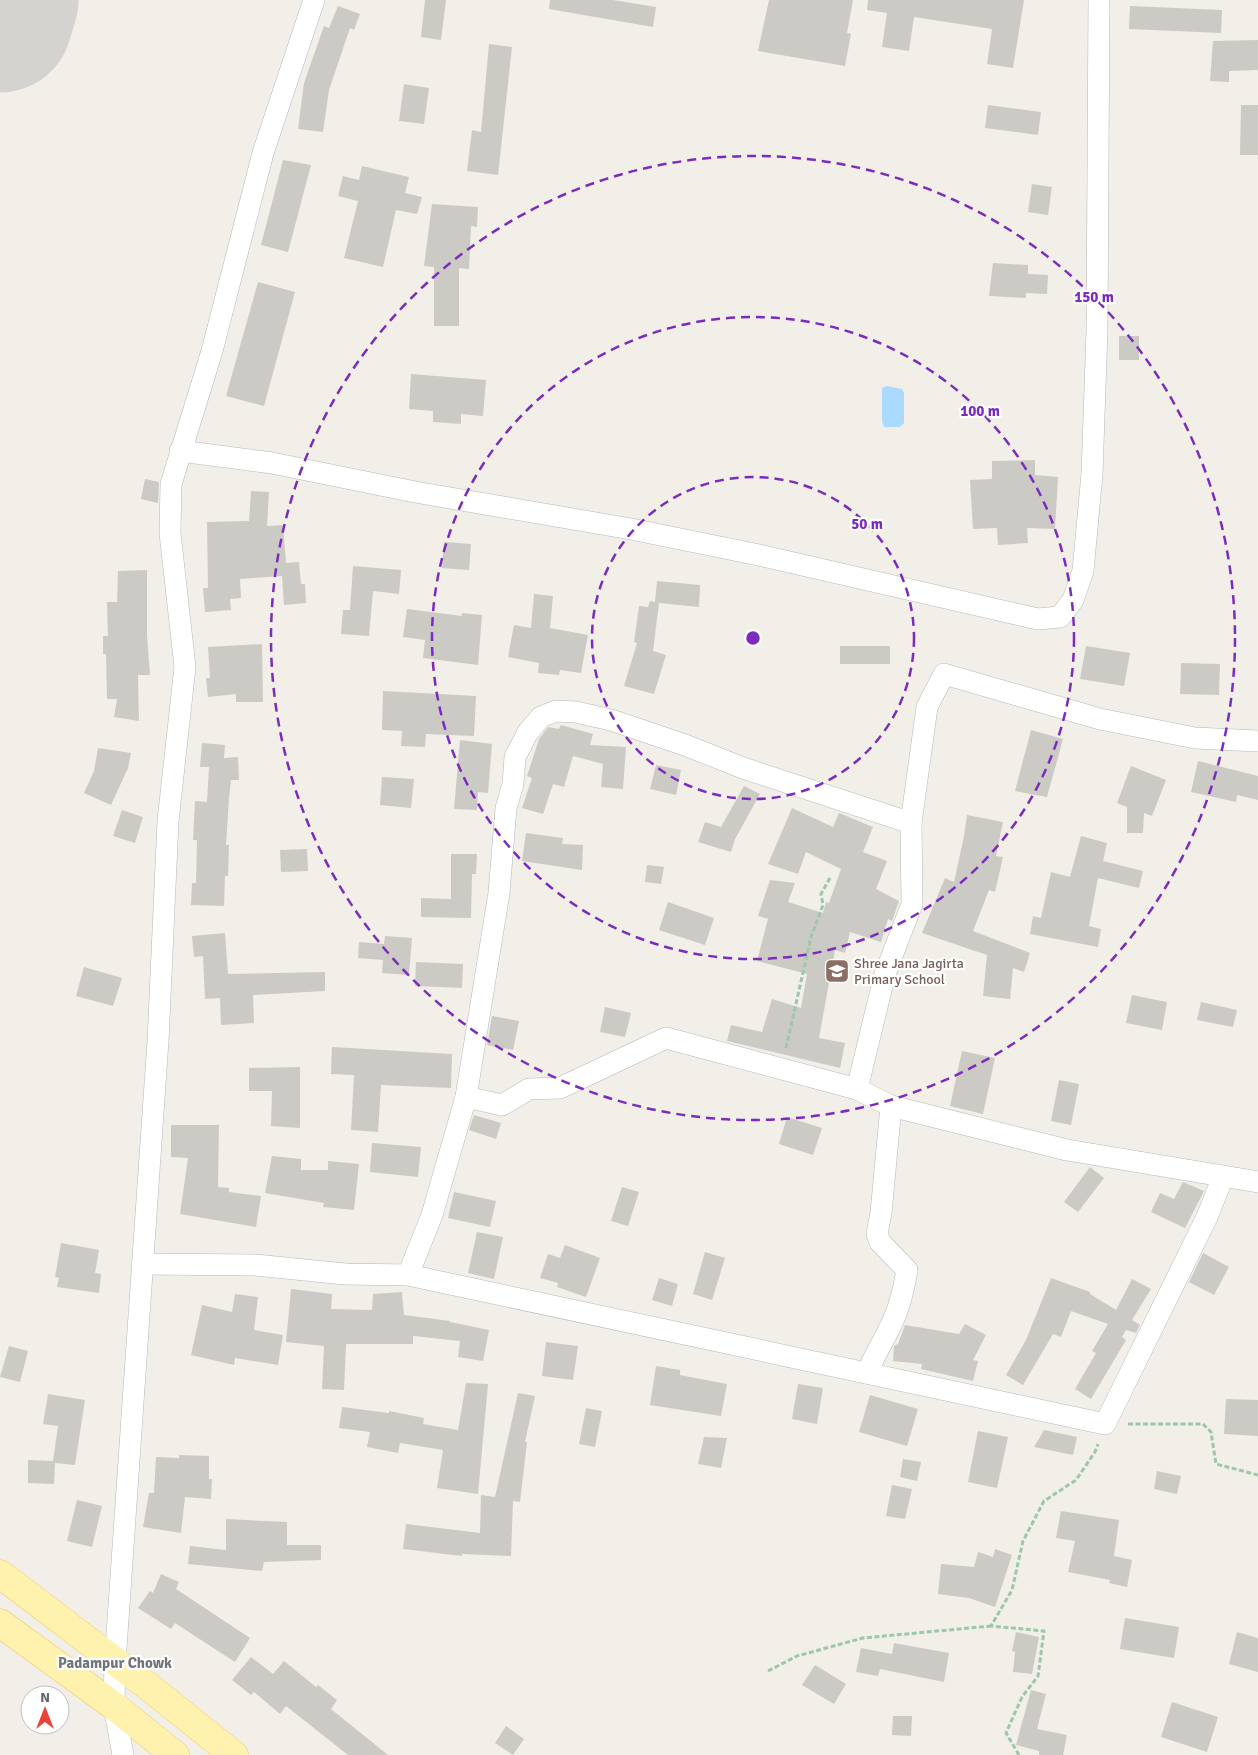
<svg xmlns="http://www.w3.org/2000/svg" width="1258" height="1755" font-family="Signika,sans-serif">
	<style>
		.water { fill: #aadaff }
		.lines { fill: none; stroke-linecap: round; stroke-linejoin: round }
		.runway { stroke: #d4d3d0; stroke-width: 145 }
		.building { fill: #cccac5 }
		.street-casing { stroke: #b5b8bc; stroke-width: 22 }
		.primary-casing { stroke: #f2c960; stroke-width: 29 }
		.path { stroke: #9cc7a9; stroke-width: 3; stroke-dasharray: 5 2.5; stroke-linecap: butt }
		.street { stroke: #fff; stroke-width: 21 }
		.primary { stroke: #fff2af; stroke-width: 28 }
		.ring { fill: none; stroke: #7b2cbf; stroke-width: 2.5; stroke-dasharray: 9 6 }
		.labels { text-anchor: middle; stroke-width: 4.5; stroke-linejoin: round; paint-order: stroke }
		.education-label { font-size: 14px; fill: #785e54; stroke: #fff; text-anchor: start }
		.neighbourhood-label { font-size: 15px; font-weight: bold; fill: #70757a; stroke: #fff }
		.centre { fill: #7b2cbf; stroke: #fff; stroke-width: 2.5 }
		.ring-label { font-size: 15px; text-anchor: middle; font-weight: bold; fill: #7b2cbf; stroke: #fff; stroke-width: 4.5; stroke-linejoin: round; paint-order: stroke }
	</style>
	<rect width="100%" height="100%" fill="#f1efe8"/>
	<!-- water -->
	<polygon class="water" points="887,386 902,389 904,393 904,423 900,427 884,427 882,421 882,388"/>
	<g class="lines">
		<!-- runway -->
		<polyline class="runway" points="0,20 6,0"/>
	</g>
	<!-- building -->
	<g class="building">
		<polygon points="425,0 446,0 441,40 421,37"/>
		<polygon points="550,0 613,0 656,7 653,27 549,9"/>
		<polygon points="769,0 853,0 847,33 851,34 845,66 758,51"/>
		<polygon points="868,0 1024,0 1013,68 987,64 992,29 914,17 909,51 882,47 887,13 867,10"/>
		<polygon points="338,6 360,14 354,30 350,28 329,90 323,132 298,129 304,83 324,26 329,28"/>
		<polygon points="1130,6 1222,10 1221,33 1129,29"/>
		<polygon points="1258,40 1258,70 1229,71 1229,82 1210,81 1213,41"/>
		<polygon points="489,44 512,47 498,175 467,171 472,130 481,132"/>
		<polygon points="404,84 429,88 424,124 399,121"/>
		<polygon points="988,105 1041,112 1038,135 985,128"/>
		<polygon points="1241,105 1258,105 1258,155 1240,155"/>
		<polygon points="283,160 311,165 288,252 261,245"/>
		<polygon points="362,166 409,177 405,193 422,197 417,214 396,210 383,267 344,258 358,201 338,196 343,176 359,180"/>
		<polygon points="1032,184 1052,187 1048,215 1028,212"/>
		<polygon points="432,204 478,207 477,227 471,226 469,269 459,268 459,326 434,326 434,267 424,266"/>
		<polygon points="993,263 1028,265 1028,274 1048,275 1047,294 1026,293 1026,298 989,296"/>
		<polygon points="258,282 295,292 264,406 226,396"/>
		<rect x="1119" y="336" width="20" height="24"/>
		<polygon points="411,374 486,380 483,416 461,414 461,424 433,422 433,411 409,409"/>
		<polygon points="1035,460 1035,475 1058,477 1055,529 1027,528 1028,543 998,545 997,528 973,529 970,480 992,479 992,461"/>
		<polygon points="145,479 159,482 158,503 141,499"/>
		<polygon points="251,491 269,492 267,526 283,525 286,563 299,562 301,584 305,584 306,603 284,605 282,576 240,579 241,598 230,599 231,610 205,612 203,588 208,588 207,522 249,521"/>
		<polygon points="444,542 471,544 469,570 442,568"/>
		<polygon points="353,566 401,570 399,594 373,591 369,636 341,634 343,610 350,610"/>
		<polygon points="147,570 147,636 150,675 138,675 139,721 114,717 117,699 107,699 106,654 103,654 103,636 108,636 107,602 117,602 118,571"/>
		<polygon points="657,581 700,585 699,607 659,603 653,651 666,655 654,694 624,686 637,643 634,642 639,606 648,607 650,601 655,602"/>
		<polygon points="534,594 553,596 550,628 588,635 581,673 560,670 559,675 538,673 539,663 508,657 514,625 531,628"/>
		<polygon points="407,609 462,616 462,613 482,615 478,665 423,658 425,640 403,637"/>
		<polygon points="262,644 263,702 236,702 236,694 208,697 206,678 210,678 208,647"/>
		<rect x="840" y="646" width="50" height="18"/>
		<polygon points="1086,646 1130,653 1124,686 1080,679"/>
		<polygon points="1181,663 1220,664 1219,695 1180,694"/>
		<polygon points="383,691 476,696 474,736 426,734 425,747 401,746 402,731 382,730"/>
		<polygon points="561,725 593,734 590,745 626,747 623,789 601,787 603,764 573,756 564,787 553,784 543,814 522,808 532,778 527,776 539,739 548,727 559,729"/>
		<polygon points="1031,730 1063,739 1047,797 1015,791"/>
		<polygon points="460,740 492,744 488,793 478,792 477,810 454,809"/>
		<polygon points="202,743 225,745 224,758 238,757 239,780 231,780 229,798 226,845 229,845 228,876 225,876 224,906 191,905 192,883 196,883 197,840 193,840 195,801 207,802 209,767 200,767"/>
		<polygon points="98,748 131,753 128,768 111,805 84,793 94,771"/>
		<polygon points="1198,761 1258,776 1258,800 1237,795 1236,802 1191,792"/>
		<polygon points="656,765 681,770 676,795 650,789"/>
		<polygon points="1131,766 1166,780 1152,816 1144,813 1143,833 1127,833 1127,807 1117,803"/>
		<polygon points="382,777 414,779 411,808 380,805"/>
		<polygon points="744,786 760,794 735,839 731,852 698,842 705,822 721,827"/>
		<polygon points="792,808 833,827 839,813 873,827 863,852 887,861 876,889 899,901 892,921 888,919 881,942 850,932 845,953 835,950 819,1038 845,1043 840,1068 727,1041 731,1025 762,1032 772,999 801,1008 807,974 757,961 768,919 758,916 770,880 795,883 788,902 823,913 826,902 829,903 841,869 806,852 798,874 768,864"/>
		<polygon points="122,810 143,817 135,843 113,836"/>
		<polygon points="967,815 1003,822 996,856 1003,857 995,892 989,890 973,931 1030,953 1024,972 1013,968 1010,999 983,996 987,955 922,933 945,878 954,882 964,836"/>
		<polygon points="526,833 563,838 562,844 583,845 582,870 522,861"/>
		<polygon points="1081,836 1107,843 1103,861 1143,871 1139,888 1098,878 1089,926 1101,929 1098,947 1030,934 1033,916 1041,918 1051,872 1070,877"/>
		<polygon points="307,849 308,871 281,872 280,850"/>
		<polygon points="451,854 477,854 476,874 472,874 471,918 421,917 421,898 451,899"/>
		<polygon points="647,865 664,867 661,884 645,882"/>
		<polygon points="668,902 714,918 705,945 659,930"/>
		<polygon points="225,933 228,974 325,972 325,991 253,995 254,1023 221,1025 220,998 205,999 203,956 194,957 192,936"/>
		<polygon points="385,936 412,938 409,975 382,973 383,960 358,958 359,942 384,944"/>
		<polygon points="416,962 463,964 462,988 415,986"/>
		<polygon points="84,967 122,978 113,1006 76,996"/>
		<polygon points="1132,995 1167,1002 1162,1030 1126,1023"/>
		<polygon points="1201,1002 1237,1010 1233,1027 1197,1020"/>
		<polygon points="605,1007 631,1013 625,1037 600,1032"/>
		<polygon points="492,1016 519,1021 513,1050 487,1045"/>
		<polygon points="332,1047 452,1054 451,1088 381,1085 378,1132 351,1130 354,1075 331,1074"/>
		<polygon points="962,1051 995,1058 983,1114 950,1106"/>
		<polygon points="300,1067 300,1128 271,1126 272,1091 249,1091 249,1068"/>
		<polygon points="1059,1080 1079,1084 1071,1125 1051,1121"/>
		<polygon points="474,1115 501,1123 496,1139 469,1130"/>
		<polygon points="787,1117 822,1128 813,1155 779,1144"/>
		<polygon points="171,1125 219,1125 218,1187 229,1188 229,1192 261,1196 256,1227 180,1214 188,1158 171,1157"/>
		<polygon points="372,1143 421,1147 418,1177 370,1172"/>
		<polygon points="272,1156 301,1159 301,1170 328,1170 328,1161 359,1164 354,1210 323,1207 324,1203 265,1193"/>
		<polygon points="1090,1167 1104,1178 1078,1212 1064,1202"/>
		<polygon points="1183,1182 1204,1191 1185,1228 1151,1212 1160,1193 1174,1199"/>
		<polygon points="622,1187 639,1192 628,1226 611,1221"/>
		<polygon points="454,1192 496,1201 490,1227 448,1218"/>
		<polygon points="477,1232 503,1237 494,1279 468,1273"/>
		<polygon points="61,1243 99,1250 95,1273 101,1274 99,1293 57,1287 59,1278 55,1277"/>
		<polygon points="565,1245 600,1258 586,1297 557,1287 558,1283 540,1278 548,1254 560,1258"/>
		<polygon points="705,1252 725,1258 712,1300 693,1294"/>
		<polygon points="1203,1253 1229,1267 1214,1295 1189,1282"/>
		<polygon points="659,1278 678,1284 672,1306 652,1300"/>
		<polygon points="1051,1278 1090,1292 1090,1294 1116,1310 1132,1279 1151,1289 1132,1320 1140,1325 1136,1333 1126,1330 1122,1337 1126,1340 1091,1399 1075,1389 1096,1353 1092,1351 1108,1324 1071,1311 1061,1337 1053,1334 1023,1385 1006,1375 1026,1340"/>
		<polygon points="291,1289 332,1294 331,1309 372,1310 373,1294 402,1292 404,1315 450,1321 450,1322 489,1330 483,1361 458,1357 460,1341 413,1336 413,1344 346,1344 344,1390 322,1389 324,1346 286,1342"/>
		<polygon points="235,1294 258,1297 254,1330 283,1335 278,1365 235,1358 234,1365 191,1355 202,1305 232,1312"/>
		<polygon points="965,1324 986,1335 973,1360 978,1361 973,1381 921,1369 922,1364 893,1361 894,1346 898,1344 905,1325 959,1334"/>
		<polygon points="546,1342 578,1346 573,1380 542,1376"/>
		<polygon points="9,1346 28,1351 20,1382 0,1377"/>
		<polygon points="656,1366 680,1370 680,1375 727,1384 721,1416 650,1405"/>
		<polygon points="466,1383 488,1384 478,1494 437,1488 443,1450 400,1443 398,1453 367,1447 370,1432 339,1428 342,1407 389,1413 389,1411 424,1418 423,1424 458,1430"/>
		<polygon points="798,1384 823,1388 817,1424 792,1419"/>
		<polygon points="518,1393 535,1396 525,1442 527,1442 520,1502 513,1501 511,1556 462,1554 462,1556 403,1549 406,1524 480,1533 481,1495 495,1497"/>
		<polygon points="48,1394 85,1400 75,1465 55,1463 54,1484 28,1483 28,1460 53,1461 58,1426 43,1424"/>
		<polygon points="870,1395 918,1409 907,1446 859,1432"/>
		<polygon points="1226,1399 1258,1400 1258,1436 1224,1434"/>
		<polygon points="586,1408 602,1411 595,1447 579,1444"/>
		<polygon points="1044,1430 1077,1437 1073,1455 1034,1447"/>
		<polygon points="978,1431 1008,1437 997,1488 968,1482"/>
		<polygon points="704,1437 727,1438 721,1468 698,1464"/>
		<polygon points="179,1455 209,1456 209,1479 212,1479 211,1499 185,1497 181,1533 143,1527 149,1493 154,1493 156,1457 179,1458"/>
		<polygon points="903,1459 921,1462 917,1481 900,1477"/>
		<polygon points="1157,1471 1181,1476 1177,1494 1154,1489"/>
		<polygon points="892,1485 912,1489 905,1519 886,1516"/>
		<polygon points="77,1500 102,1506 92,1547 67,1541"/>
		<polygon points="1061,1511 1119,1520 1114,1556 1132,1560 1127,1587 1109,1583 1110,1580 1068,1572 1075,1541 1056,1538"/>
		<polygon points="226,1519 287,1522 287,1545 321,1545 321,1560 264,1562 262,1571 188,1564 190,1546 226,1550"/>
		<polygon points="995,1549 1012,1555 995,1607 969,1598 938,1594 941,1564 974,1567 978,1552 993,1557"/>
		<polygon points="161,1574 179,1582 176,1589 250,1638 235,1662 175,1623 171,1629 138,1608 150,1591 153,1593"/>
		<polygon points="1125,1618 1179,1627 1174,1658 1120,1649"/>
		<polygon points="1016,1632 1039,1637 1032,1674 1013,1672 1015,1652 1012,1651"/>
		<polygon points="1237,1632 1258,1638 1258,1672 1229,1664"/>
		<polygon points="894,1643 949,1653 944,1682 880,1669 878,1676 856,1672 861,1648 892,1654"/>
		<polygon points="251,1657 273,1674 284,1661 316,1687 318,1685 337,1700 331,1709 388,1755 348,1755 286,1706 280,1714 254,1692 251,1695 232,1680"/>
		<polygon points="815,1665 846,1684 834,1704 802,1685"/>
		<polygon points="1031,1690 1046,1694 1037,1729 1067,1735 1063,1755 1039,1755 1039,1751 1016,1745"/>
		<polygon points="1172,1702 1218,1717 1207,1752 1161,1737"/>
		<polygon points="893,1716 912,1716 911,1736 892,1735"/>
		<polygon points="506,1726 524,1739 513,1755 495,1743"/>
	</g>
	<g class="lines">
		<defs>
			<g id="street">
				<polyline points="180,451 272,463 415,492 631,529 754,554 1038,619 1060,617 1073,600 1083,571 1092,474 1097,331 1099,0"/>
				<polyline points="857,1089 885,974 912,904 911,823"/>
				<polyline points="466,1097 502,1105 529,1089 560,1088 666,1038 857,1089 891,1106 1067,1150 1258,1182"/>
				<polyline points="143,1264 255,1265 345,1274 408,1275 1105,1424 1207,1217 1223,1177"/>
				<polyline points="408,1275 432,1215 466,1097 499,893 506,808 513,784 515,757 528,732 541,717 556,711 576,712 611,720 685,745 743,768 911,823 927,707 944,674 1100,719 1195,738 1258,741"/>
				<path d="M867 1373C874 1356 884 1340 892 1323 900 1306 904 1289 907 1270L880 1242 877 1234 881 1213 891 1106"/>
				<polyline points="123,1755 114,1706 115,1663 158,1041 168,821 185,667 170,533 171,484 212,351 263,153 314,0"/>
			</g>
			<g id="primary">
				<polyline points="0,1574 149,1687 234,1755"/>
				<polyline points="0,1623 114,1706 175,1755"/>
			</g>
		</defs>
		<!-- street casing -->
		<use href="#street" class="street-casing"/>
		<!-- primary casing -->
		<use href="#primary" class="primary-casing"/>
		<!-- path -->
		<g class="path">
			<polyline points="786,1048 811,937 823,905 821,894 830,878"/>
			<polyline points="1128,1424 1203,1424 1211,1432 1216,1464 1258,1475"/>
			<polyline points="768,1671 797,1656 863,1638 991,1626"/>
			<polyline points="1019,1755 1006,1733 1022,1697 1038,1676 1044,1631 991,1626 1012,1590 1023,1541 1044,1501 1076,1480 1095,1452 1098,1444"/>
		</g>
		<!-- street -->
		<use href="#street" class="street"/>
		<!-- primary -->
		<use href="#primary" class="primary"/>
	</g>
	<!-- distance rings -->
	<g class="ring">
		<circle cx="753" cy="638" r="161"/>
		<circle cx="753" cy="638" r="321"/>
		<circle cx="753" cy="638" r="482"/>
	</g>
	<!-- icons -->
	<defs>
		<symbol id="school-square" viewBox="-11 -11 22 22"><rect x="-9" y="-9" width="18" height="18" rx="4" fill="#8d6e63" stroke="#fff"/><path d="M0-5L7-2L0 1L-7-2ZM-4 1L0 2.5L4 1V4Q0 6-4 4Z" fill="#fff"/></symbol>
	</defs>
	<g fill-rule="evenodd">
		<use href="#school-square" x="823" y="957" width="28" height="28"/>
	</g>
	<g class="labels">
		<!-- education labels -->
		<g class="education-label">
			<text x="854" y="968">Shree Jana Jagirta<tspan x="854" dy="16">Primary School</tspan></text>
		</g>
		<!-- neighbourhood labels -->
		<g class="neighbourhood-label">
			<text x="115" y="1668">Padampur Chowk</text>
		</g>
	</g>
	<circle cx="753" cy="638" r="8" class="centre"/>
	<g class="ring-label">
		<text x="1094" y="302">150 m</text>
		<text x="980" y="416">100 m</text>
		<text x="867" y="529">50 m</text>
	</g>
	<!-- north arrow -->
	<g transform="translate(45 1710)"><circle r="24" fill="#ffffff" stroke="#bfc1c3"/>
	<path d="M0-4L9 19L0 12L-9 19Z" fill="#ea4335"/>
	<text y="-8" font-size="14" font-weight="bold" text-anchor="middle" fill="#5f6368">N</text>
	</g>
</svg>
